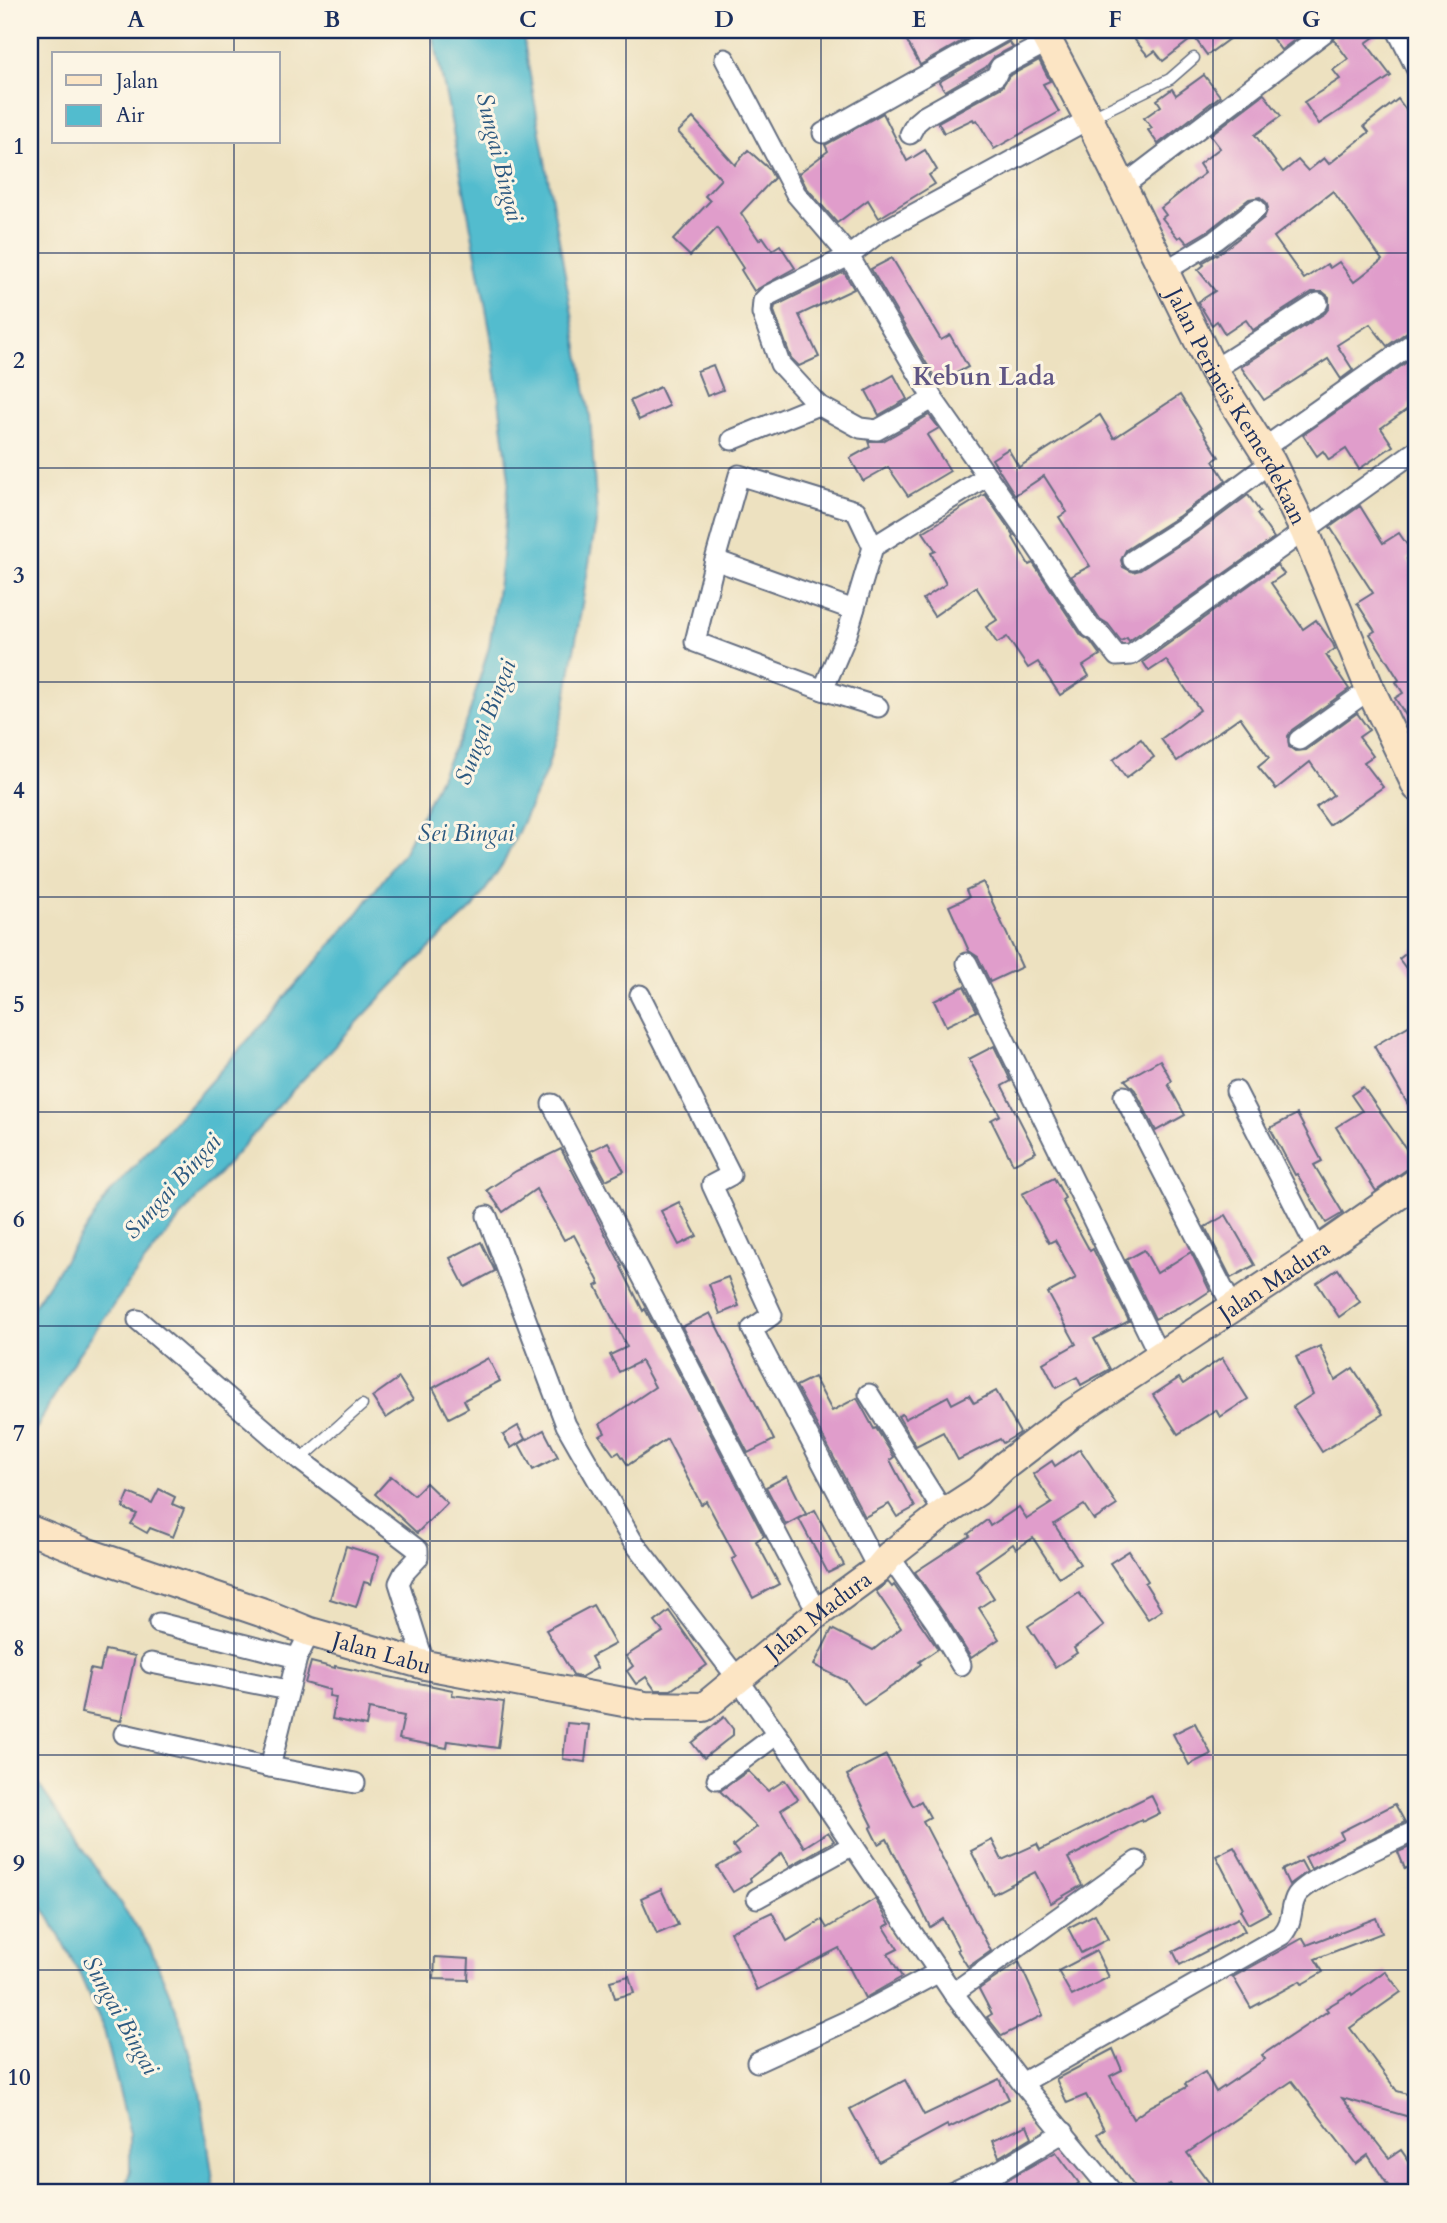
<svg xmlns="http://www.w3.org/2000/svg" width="1447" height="2223" font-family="Cardo,serif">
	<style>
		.water { fill: #52bcce; stroke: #367696; stroke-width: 2 }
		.building { fill: #e09dcb; fill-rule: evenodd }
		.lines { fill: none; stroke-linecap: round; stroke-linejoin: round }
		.lane-casing { stroke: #646d80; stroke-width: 13 }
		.street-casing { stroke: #646d80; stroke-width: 23 }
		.secondary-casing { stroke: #646d80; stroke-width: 32 }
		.lane { stroke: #fff; stroke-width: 10 }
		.street { stroke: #fff; stroke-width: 19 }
		.secondary { stroke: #fce5c4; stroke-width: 28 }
		.grid { fill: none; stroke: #1b2f5e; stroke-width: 2; stroke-opacity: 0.55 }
		.labels { text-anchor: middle; stroke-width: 6; stroke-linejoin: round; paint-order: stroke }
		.street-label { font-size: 23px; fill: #1b2f5e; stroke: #fcf5e5 }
		.water-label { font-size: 24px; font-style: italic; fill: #2c5980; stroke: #fcf5e5 }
		.quarter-label { font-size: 26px; font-weight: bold; fill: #605684; stroke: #fcf5e5 }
		.neatline { fill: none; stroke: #1b2f5e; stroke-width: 2.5 }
		.grid-label { font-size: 23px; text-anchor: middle; font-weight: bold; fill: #1b2f5e }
	</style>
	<rect width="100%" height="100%" fill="#fcf5e5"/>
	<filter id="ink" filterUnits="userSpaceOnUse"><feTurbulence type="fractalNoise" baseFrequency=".0143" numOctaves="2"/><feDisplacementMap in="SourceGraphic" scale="14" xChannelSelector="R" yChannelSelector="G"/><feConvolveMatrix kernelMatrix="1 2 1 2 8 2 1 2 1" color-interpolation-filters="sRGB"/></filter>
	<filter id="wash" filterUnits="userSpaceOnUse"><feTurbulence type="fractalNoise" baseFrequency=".00686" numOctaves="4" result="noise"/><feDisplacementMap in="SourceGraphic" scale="28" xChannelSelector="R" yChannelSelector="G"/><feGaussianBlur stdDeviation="1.57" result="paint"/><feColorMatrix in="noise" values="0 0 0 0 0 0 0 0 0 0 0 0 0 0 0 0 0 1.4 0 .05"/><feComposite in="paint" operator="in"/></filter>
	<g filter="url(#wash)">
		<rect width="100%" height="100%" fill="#ede1c0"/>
		<!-- water -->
		<g class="water">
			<polygon points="432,30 522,30 590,416 597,517 564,710 546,772 504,862 474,907 414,963 291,1092 190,1206 145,1261 76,1357 30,1440 30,1313 33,1307 109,1194 266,1020 354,918 404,852 467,721 489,647 501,568 509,478 491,336 450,115"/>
			<polygon points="30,1772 149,1945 178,2013 200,2091 215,2193 123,2193 130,2171 130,2134 104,2030 80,1975 51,1920 30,1887"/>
		</g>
		<g id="blocks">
			<!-- building -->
			<g class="building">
				<polygon points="901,30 981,30 920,65"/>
				<polygon points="1146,30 1241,30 1207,55 1194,37 1163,61 1155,51 1148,56 1134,39"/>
				<polygon points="1266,30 1308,30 1281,50"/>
				<polygon points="1337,30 1384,30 1366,43 1391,76 1319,124 1304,102 1340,79 1333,70 1348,59 1334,40"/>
				<polygon points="1009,42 1013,47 994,57 986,67 945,91 939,82"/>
				<polygon points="1039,60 1050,81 1043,84 1059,112 994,149 977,120 974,121 973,119 944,133 938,122 1002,87 1009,76"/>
				<polygon points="1204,75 1220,96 1158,144 1148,130 1152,128 1144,118 1161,106 1157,100 1172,89 1176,95"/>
				<path d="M1264 94 1281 116 1255 135 1283 172 1298 160 1308 171 1324 158 1329 164 1369 132 1364 126 1398 99 1417 125V328L1410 330 1387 346 1370 324 1337 345 1353 370 1341 379 1328 359 1264 400 1241 367 1325 313 1329 308V297L1323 292H1312L1253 330 1246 320 1225 334 1217 321 1212 325 1198 302 1215 291 1198 270 1204 265 1202 263 1224 250 1264 218 1268 208 1266 202 1260 197 1249 199 1209 230 1187 243 1181 236 1178 238 1162 218 1166 215 1161 208 1205 173 1199 164 1220 148 1210 135ZM1333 191 1382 260 1354 282 1339 262 1330 268 1327 264 1304 279 1274 237Z"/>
				<polygon points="883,113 907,161 925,150 937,170 929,175 935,184 879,218 868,200 837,223 806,187 799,173 828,151 825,145"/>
				<polygon points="693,118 735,165 748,150 769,169 774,178 741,213 759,240 763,237 772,250 780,245 795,268 754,291 741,270 743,268 717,228 690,256 673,240 710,201 705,196 721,179 678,132"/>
				<polygon points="892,258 941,340 950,335 968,367 938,383 871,269"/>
				<polygon points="844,272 854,289 799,315 819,357 799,366 791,358 774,311 775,306"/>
				<polygon points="1417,355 1417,399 1408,406 1409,408 1381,428 1393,446 1359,469 1346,449 1329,460 1323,451 1317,456 1303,435"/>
				<polygon points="713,365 723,390 707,396 697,371"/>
				<polygon points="894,375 907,399 879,415 866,391"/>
				<polygon points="660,387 669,406 639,420 630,401"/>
				<polygon points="1180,395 1219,457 1213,461 1226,481 1179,516 1126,550 1121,560 1123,567 1133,572 1140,570 1193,536 1248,495 1260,512 1257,514 1274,538 1129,641 1127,638 1121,641 1108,624 1100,619 1071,576 1090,566 1059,517 1067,512 1044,476 1015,495 992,459 1008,449 1019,467 1100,415 1114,438"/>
				<polygon points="929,415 939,428 927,435 950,471 908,496 888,467 863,481 850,458 870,447 868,441 883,441"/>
				<polygon points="985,494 1014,536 1013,538 1029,565 1033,563 1081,635 1090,641 1100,655 1083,666 1089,676 1060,695 1038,662 1028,668 1007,637 997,643 986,627 997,620 976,587 934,616 923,599 946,584 931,553 936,551 923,532"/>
				<polygon points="1360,506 1383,543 1399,533 1414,555 1407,559 1417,575 1417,733 1395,698 1403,693 1396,682 1399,680 1370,634 1375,631 1357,603 1373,593 1330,527"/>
				<polygon points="1277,565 1284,574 1271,583 1303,629 1316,620 1333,644 1335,649 1326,655 1349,689 1292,730 1288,736 1289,747 1295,751 1306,750 1357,713 1369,730 1359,737 1373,756 1364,762 1383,787 1329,825 1316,807 1333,795 1310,762 1276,789 1258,767 1269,758 1240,717 1177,761 1161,739 1200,710 1166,660 1149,671 1143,662"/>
				<polygon points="1141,739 1154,757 1126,778 1113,760"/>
				<polygon points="983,882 1022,967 990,982 978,957 969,951 949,906 969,897 966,890"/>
				<polygon points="1417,945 1417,983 1399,959"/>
				<polygon points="964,986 977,1011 946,1026 934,1001"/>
				<polygon points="1417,1021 1417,1120 1374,1046"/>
				<polygon points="994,1046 1011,1081 1002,1086 1036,1152 1013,1164 991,1120 1000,1115 969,1059"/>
				<polygon points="1160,1060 1172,1081 1168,1084 1185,1115 1156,1131 1135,1090 1125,1080"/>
				<polygon points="1363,1087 1416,1163 1376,1191 1336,1127 1362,1111 1351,1095"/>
				<polygon points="1297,1114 1322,1161 1314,1165 1343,1213 1326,1223 1297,1174 1295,1175 1270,1128"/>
				<polygon points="608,1142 624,1171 606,1180 590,1151"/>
				<polygon points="561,1149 622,1266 621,1267 643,1311 645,1309 764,1536 756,1541 779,1584 753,1598 732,1559 736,1557 706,1501 701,1504 667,1439 628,1465 619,1452 614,1455 600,1436 605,1433 600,1424 655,1387 641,1361 619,1372 610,1355 627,1347 596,1286 600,1284 574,1235 564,1240 536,1189 503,1212 487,1190 516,1171"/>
				<polygon points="1054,1178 1065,1198 1062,1200 1090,1251 1093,1249 1129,1321 1094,1339 1110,1369 1081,1385 1077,1377 1056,1388 1043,1363 1076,1344 1048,1293 1076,1278 1055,1240 1049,1243 1022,1194"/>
				<polygon points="679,1202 697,1236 679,1245 661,1211"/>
				<polygon points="1226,1215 1255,1265 1231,1278 1205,1227"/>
				<polygon points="481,1242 495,1271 465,1287 450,1258"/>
				<polygon points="1144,1250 1157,1273 1191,1252 1210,1291 1190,1304 1189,1302 1155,1319 1126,1260"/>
				<polygon points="1338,1269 1360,1302 1339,1317 1317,1283"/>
				<polygon points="728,1277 739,1306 720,1314 709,1284"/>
				<polygon points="710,1313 774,1440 748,1453 682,1327"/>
				<polygon points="1320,1346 1335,1380 1353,1368 1383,1414 1322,1452 1293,1407 1313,1394 1296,1357"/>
				<polygon points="488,1358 500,1381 464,1400 468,1408 449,1418 433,1388"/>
				<polygon points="1222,1358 1248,1399 1220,1417 1216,1410 1178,1434 1153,1395 1179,1378 1183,1384"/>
				<polygon points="814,1377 832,1411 857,1398 874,1429 876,1428 894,1457 890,1460 915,1507 897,1517 889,1504 865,1517 796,1386"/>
				<polygon points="399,1378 413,1400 386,1418 372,1397"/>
				<polygon points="996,1391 1020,1433 1003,1443 1000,1439 958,1460 943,1432 916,1446 898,1416 902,1414 905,1419 948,1396 952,1404 969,1395 974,1403"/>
				<polygon points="518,1426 525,1439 511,1448 503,1435"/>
				<polygon points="544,1430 558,1457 533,1470 519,1444"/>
				<polygon points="1080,1449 1117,1505 1094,1520 1084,1505 1054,1524 1080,1564 1059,1578 1033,1538 1016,1549 1013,1544 976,1570 994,1598 979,1608 999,1639 971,1658 945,1615 915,1572 970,1536 968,1534 987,1520 990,1526 1019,1507 1027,1519 1052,1503 1033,1474 1052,1461 1055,1466"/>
				<polygon points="391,1476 414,1495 426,1483 447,1503 417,1533 375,1494"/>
				<polygon points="787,1476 806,1514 786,1525 766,1487"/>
				<polygon points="159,1489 175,1497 172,1504 184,1509 173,1537 150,1528 147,1533 131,1524 137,1514 123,1508 129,1493 152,1503"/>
				<polygon points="815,1510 844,1565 828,1573 799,1519"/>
				<polygon points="346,1546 379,1556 371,1584 364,1582 356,1607 330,1599"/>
				<polygon points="1129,1551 1148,1581 1145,1583 1162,1610 1148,1619 1110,1563"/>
				<polygon points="888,1582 892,1587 894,1585 938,1649 919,1662 921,1664 897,1683 864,1705 846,1681 814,1665 832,1629 873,1650 901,1628 876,1591"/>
				<polygon points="1079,1593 1104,1626 1074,1648 1077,1653 1055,1667 1028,1626"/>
				<polygon points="593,1605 615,1644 591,1657 597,1668 581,1677 574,1676 546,1630"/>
				<polygon points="669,1611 707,1665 671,1690 655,1690 646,1677 636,1684 627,1671 633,1666 626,1656 663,1632 655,1622"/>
				<polygon points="105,1650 135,1656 121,1721 81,1713 90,1669 100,1671"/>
				<polygon points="311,1662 335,1668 335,1666 453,1690 452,1695 504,1702 498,1748 448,1741 447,1748 399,1739 404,1716 369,1709 366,1726 332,1719 336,1697 329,1696 330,1690 305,1683"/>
				<polygon points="724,1717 733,1729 733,1735 704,1758 692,1743"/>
				<polygon points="567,1723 589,1725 585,1762 563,1759"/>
				<polygon points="1195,1723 1211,1754 1189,1765 1173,1734"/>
				<polygon points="886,1755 913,1806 921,1801 930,1817 923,1821 991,1951 968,1967 957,1950 959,1949 943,1919 930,1927 887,1839 878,1844 870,1828 873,1826 847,1775"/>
				<polygon points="748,1771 768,1791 785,1780 798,1799 781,1810 804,1847 828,1832 834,1841 790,1866 782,1853 750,1878 751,1881 733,1892 717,1867 739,1854 733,1846 757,1827 720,1791"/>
				<polygon points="1151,1795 1160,1813 1142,1822 1141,1820 1068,1858 1082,1885 1051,1903 1035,1872 993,1894 971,1851 992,1840 1002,1860 1037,1844 1040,1850"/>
				<polygon points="1395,1804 1405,1822 1311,1869 1305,1857 1343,1838 1340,1832"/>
				<polygon points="1417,1844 1417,1863 1405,1869 1398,1852"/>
				<polygon points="1234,1847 1270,1912 1248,1924 1240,1910 1243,1908 1216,1856"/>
				<polygon points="1301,1861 1307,1872 1289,1885 1282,1870"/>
				<polygon points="661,1889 678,1925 657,1934 641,1898"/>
				<polygon points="875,1899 890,1924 884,1927 898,1949 888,1954 902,1977 865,1998 839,1948 757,1990 730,1932 772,1912 787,1941 822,1920 827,1928"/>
				<polygon points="1095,1914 1108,1939 1081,1953 1068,1928"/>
				<polygon points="1238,1918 1245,1931 1180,1965 1173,1951"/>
				<polygon points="1376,1918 1382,1933 1315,1959 1323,1972 1302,1984 1300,1981 1251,2008 1233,1977 1303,1938 1307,1945"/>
				<polygon points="1096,1951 1109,1977 1072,1996 1058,1971"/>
				<polygon points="435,1957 469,1959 468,1980 434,1979"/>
				<polygon points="1019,1962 1043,2015 1002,2036 987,2017 992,2014 979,1989"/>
				<polygon points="1385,1971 1401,1992 1350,2028 1397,2091 1417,2097 1413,2118 1342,2098 1389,2158 1401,2150 1417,2173 1417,2193 1393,2193 1368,2155 1356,2164 1292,2081 1187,2153 1217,2193 1177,2193 1170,2184 1158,2193 1139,2193 1097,2134 1104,2129 1086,2095 1067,2103 1056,2079 1113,2049 1122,2070 1110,2076 1133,2119 1151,2106 1187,2087 1185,2084 1205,2072 1216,2092 1265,2059 1262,2055 1328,2011 1326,2008 1351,1993 1352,1995"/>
				<polygon points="629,1976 634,1993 615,1998 610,1981"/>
				<polygon points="999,2079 1009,2099 949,2128 947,2125 879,2162 850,2109 905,2080 924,2115"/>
				<polygon points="1027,2125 1032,2137 999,2157 992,2141"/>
				<polygon points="1056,2152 1079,2183 1065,2193 983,2193"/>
			</g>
		</g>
	</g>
	<g filter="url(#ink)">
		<use href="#blocks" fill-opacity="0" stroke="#646d80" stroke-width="2"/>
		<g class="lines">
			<defs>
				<g id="lane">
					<polyline points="1092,117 1170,79 1194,58"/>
					<polyline points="300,1460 362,1405"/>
				</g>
				<g id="street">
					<polyline points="1397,30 1417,70"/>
					<polyline points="725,59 796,194 849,256 769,295 763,301 762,313 780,364 818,405 732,440"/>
					<polyline points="1089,119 877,234 849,256 933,399 1030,537 1091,628 1098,632 1117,656 1131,655 1417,450"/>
					<polyline points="823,133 1006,30"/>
					<polyline points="910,134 916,123 923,117 996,76 1000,67 1048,42"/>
					<polyline points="1123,186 1325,32"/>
					<polyline points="1165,271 1216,240 1256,209"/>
					<polyline points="1213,370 1318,303"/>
					<polyline points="818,405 860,428 877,430 933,399"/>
					<polyline points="1264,448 1417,340"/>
					<polyline points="715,560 739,475 856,511 873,547"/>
					<polyline points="1133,560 1186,526 1271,462"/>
					<polyline points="823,690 695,642 715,560 854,610"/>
					<polyline points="878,707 823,690 847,634 873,547 987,476"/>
					<polyline points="1299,740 1370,689"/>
					<polyline points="967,963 1159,1355"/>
					<polyline points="640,995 731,1175 712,1185 772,1315 752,1329 878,1569"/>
					<polyline points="1236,1091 1318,1251"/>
					<polyline points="1124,1096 1233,1308"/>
					<polyline points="552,1104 818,1613"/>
					<polyline points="487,1216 566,1425 632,1540 738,1679 798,1764 953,1993 1022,2083 1113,2193"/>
					<polyline points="138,1320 300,1460 418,1550 418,1558 404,1573 399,1583 425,1665"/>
					<polyline points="869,1394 944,1513"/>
					<polyline points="889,1556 935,1621 961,1665"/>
					<polyline points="159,1623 297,1658"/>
					<polyline points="151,1663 288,1690"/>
					<polyline points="124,1734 270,1767 297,1658 310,1632"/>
					<polyline points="270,1767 355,1783"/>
					<polyline points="717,1779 776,1735"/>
					<polyline points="757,1898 853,1845"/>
					<polyline points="953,1993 1137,1861"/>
					<polyline points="757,2062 851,2019 939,1972"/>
					<path d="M1022 2083 1282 1935C1295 1920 1289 1907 1297 1895 1310 1877 1394 1841 1417 1830"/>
					<polyline points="951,2193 1001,2170 1064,2132"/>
				</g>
				<g id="secondary">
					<path id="s1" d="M1042 30 1089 119 1213 370 1271 462 1305 532 1370 689 1417 787"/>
					<path id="s2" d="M30 1530 82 1551 261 1612 310 1632 425 1665 645 1706 704 1707 818 1613 878 1569 889 1556 944 1513 978 1491 1003 1467 1072 1414 1318 1251 1417 1182"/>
				</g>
			</defs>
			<!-- lane casing -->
			<use href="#lane" class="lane-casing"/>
			<!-- street casing -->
			<use href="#street" class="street-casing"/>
			<!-- secondary casing -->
			<use href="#secondary" class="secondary-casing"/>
			<!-- lane -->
			<use href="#lane" class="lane"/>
			<!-- street -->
			<use href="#street" class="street"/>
			<!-- secondary -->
			<use href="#secondary" class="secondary"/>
		</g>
	</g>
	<!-- grid -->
	<path class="grid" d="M234 30V54M430 30V2193M626 30V2193M821 30V2193M1017 30V2193M1213 30V2193M234 142V2193M30 253H1417M30 468H1417M30 682H1417M30 897H1417M30 1112H1417M30 1326H1417M30 1541H1417M30 1755H1417M30 1970H1417"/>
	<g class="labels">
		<!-- street labels -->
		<g class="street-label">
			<text dy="8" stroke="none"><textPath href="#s1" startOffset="424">Jalan Perintis Kemerdekaan</textPath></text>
			<text dy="8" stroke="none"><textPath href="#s2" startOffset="1414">Jalan Madura</textPath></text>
			<text dy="8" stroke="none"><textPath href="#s2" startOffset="847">Jalan Madura</textPath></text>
			<text dy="8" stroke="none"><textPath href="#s2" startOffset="373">Jalan Labu</textPath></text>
		</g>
		<!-- water labels -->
		<g class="water-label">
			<text transform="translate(500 157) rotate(76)" y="8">Sungai Bingai</text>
			<text transform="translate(485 722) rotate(-69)" y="8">Sungai Bingai</text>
			<text x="466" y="841">Sei Bingai</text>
			<text transform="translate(172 1186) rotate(-48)" y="8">Sungai Bingai</text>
			<text transform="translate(121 2015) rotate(61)" y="8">Sungai Bingai</text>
		</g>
		<!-- quarter labels -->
		<g class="quarter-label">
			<text x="984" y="385">Kebun Lada</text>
		</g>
	</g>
	<!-- margin -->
	<rect width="1447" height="2223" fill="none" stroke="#fcf5e5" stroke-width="77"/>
	<!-- legend -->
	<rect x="52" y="52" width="228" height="91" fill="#fcf5e5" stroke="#a2a6af" stroke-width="2"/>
	<rect x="66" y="75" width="35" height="10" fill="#fce5c4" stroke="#a2a6af" stroke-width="2"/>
	<text x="116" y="88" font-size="21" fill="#1b2f5e">Jalan</text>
	<rect x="66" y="105" width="35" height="21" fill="#52bcce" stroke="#a2a6af" stroke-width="2"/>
	<text x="116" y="122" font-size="21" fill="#1b2f5e">Air</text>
	<rect x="38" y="38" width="1370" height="2146" class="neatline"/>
	<g class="grid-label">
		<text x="136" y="27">A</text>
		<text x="332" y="27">B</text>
		<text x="528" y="27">C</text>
		<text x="724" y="27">D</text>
		<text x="919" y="27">E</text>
		<text x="1115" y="27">F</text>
		<text x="1311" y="27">G</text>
		<text x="19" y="154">1</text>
		<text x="19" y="368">2</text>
		<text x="19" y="583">3</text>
		<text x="19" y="798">4</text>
		<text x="19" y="1012">5</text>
		<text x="19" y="1227">6</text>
		<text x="19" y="1441">7</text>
		<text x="19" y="1656">8</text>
		<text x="19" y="1871">9</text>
		<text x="19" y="2085">10</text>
	</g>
</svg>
